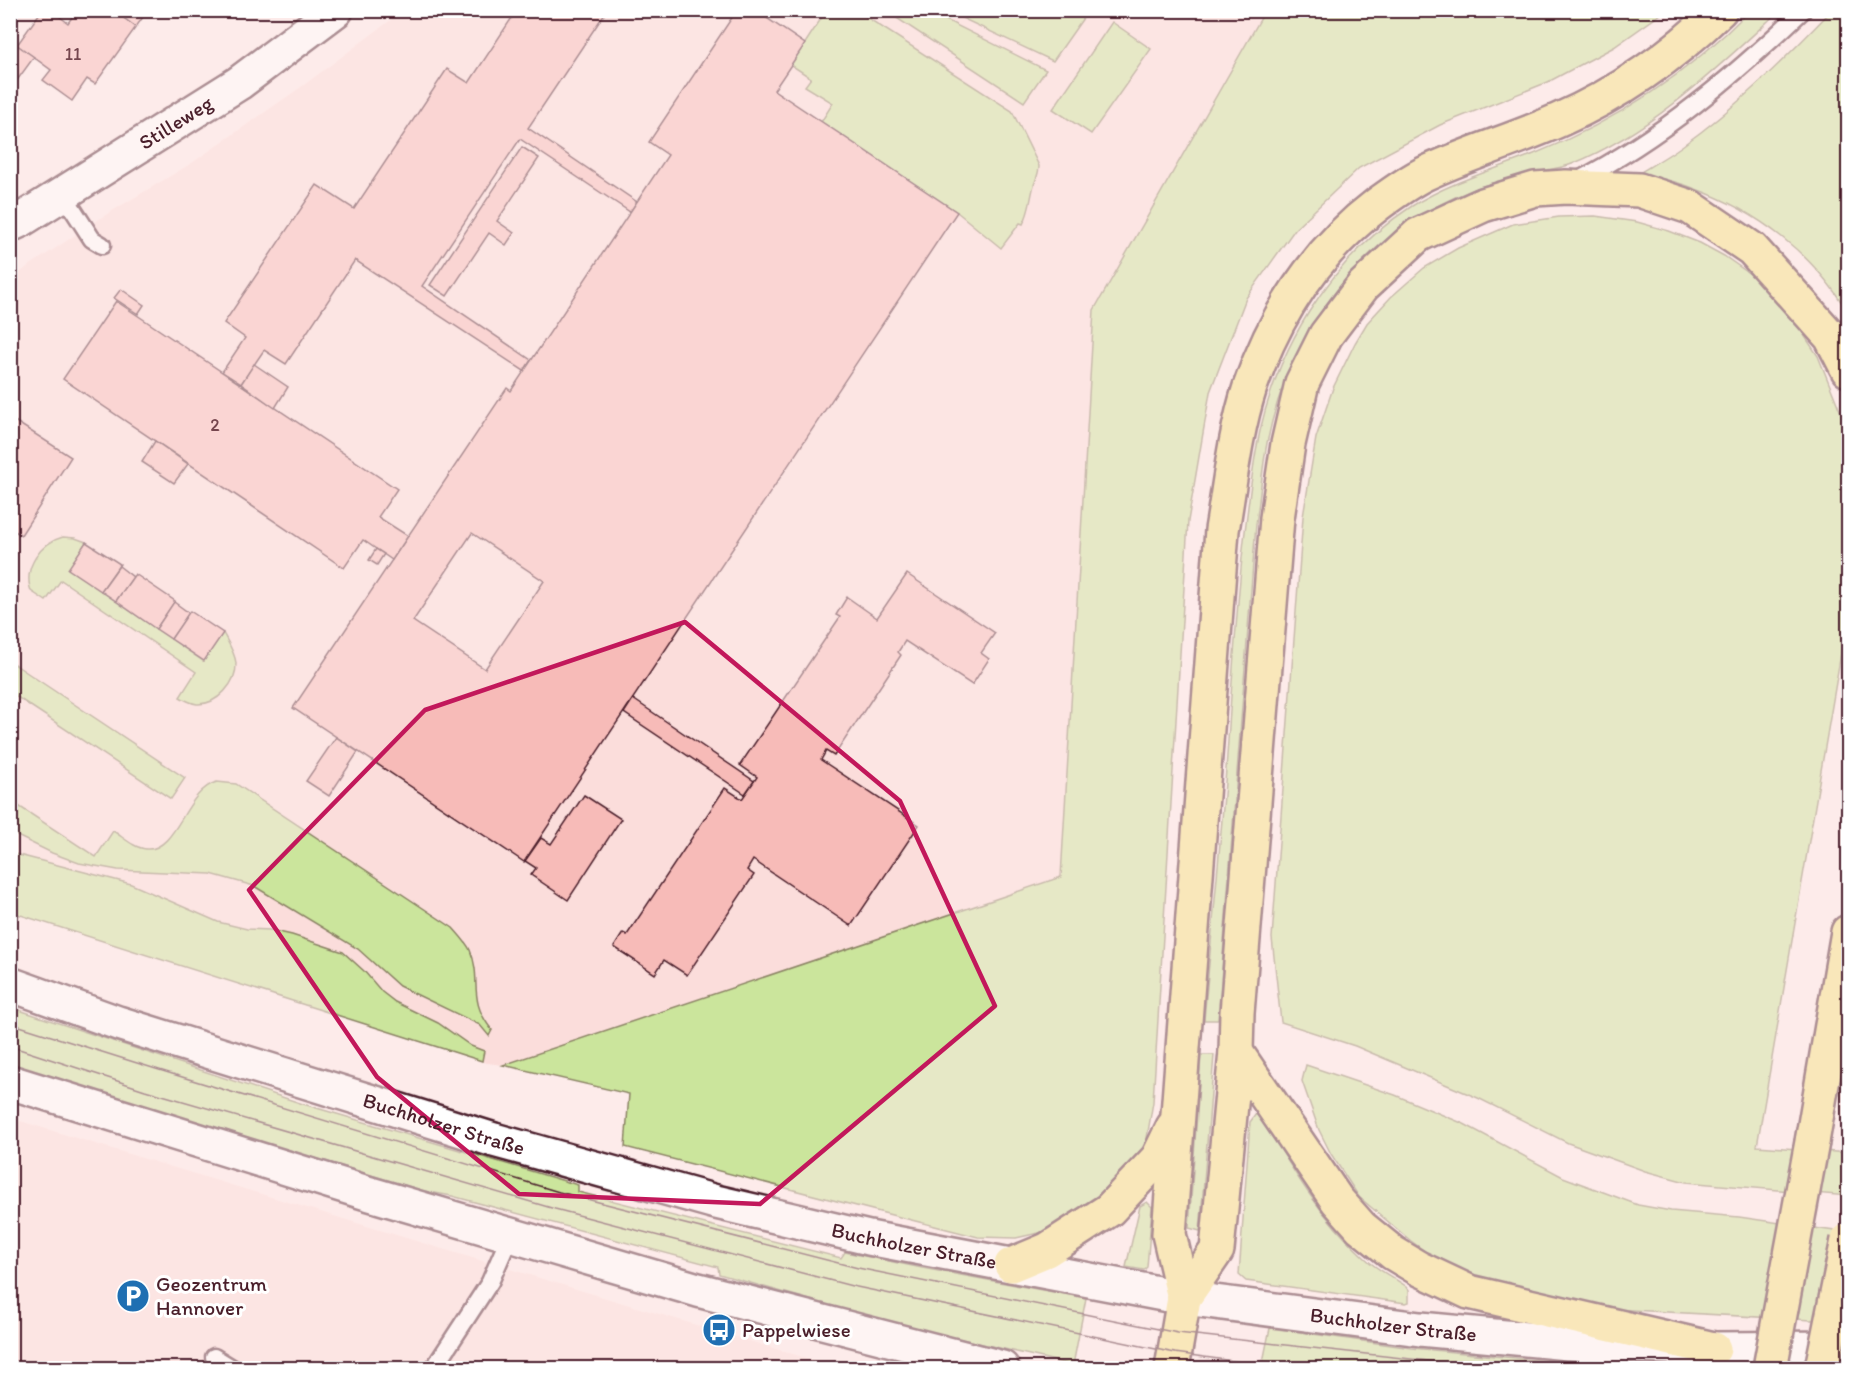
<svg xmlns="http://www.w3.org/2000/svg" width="1859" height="1379" font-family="Itim,sans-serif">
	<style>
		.built { fill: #fbdddb }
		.green { fill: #cbe59c; stroke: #8a8264; stroke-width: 1.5 }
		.building { fill: #f7bbb8; stroke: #4a1f2b; stroke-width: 1.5; fill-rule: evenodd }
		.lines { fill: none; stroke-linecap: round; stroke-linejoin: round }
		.service-casing { stroke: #4a1f2b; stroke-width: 21 }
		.minor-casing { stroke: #4a1f2b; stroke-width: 38 }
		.secondary-casing { stroke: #4a1f2b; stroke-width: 38 }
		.trunk-casing { stroke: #4a1f2b; stroke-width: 38 }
		.motorway-casing { stroke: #4a1f2b; stroke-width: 38 }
		.service { stroke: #fff; stroke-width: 16 }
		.minor { stroke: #fff; stroke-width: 33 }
		.secondary { stroke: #fff; stroke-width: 33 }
		.trunk { stroke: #f4e382; stroke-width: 33 }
		.motorway { stroke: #f4e382; stroke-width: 33 }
		.tram { stroke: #4a1f2b; stroke-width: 1.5 }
		.trunk-bridge-casing { stroke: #4a1f2b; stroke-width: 38; stroke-linecap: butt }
		.motorway-bridge-casing { stroke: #4a1f2b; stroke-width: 38; stroke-linecap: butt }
		.trunk-bridge { stroke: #f4e382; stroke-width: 33 }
		.motorway-bridge { stroke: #f4e382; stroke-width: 33 }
		.marked { fill: none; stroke: #c2185b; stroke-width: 4.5; stroke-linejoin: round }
		.labels { text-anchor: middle; stroke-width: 6; stroke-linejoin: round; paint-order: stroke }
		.number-label { font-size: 18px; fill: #75464e }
		.street-label { font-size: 21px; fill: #4a1f2b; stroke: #fff }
		.poi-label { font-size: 21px; fill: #4a1f2b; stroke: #fff; text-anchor: start }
	</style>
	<rect width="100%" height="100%" fill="#fdebea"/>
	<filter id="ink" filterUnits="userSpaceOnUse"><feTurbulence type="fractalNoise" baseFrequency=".0167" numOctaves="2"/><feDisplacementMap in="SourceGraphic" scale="12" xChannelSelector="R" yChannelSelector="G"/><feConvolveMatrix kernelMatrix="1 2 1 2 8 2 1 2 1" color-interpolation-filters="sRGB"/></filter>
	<g filter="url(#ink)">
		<!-- built -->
		<g class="built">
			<polygon points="403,11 1265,11 1094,310 1061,877 503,1065 487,1063 11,912 10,281 26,268 104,216 192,163 304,85"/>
			<polygon points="10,1118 429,1245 839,1368 11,1368"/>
		</g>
		<!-- green -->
		<g class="green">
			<path d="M826 11H857L1012 111 1039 166C1039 173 1036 179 1034 185 1030 199 1030 212 1023 224L1020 223 1001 248 957 212 821 122 833 103 805 86 811 78 791 65Z"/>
			<polygon points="886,11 928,11 1046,70 1024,102"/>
			<polygon points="947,11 1016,11 1025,16 1029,11 1088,11 1053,61"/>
			<polygon points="1265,11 1665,11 1614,47 1548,82 1440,125 1359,168 1295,229 1246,298 1210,392 1188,521 1153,1102 1146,1144 1123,1182 1052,1230 1016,1238 978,1237 625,1147 629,1094 503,1065 1061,877 1094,310"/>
			<path d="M1749 11H1779C1716 69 1653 131 1572 164 1559 169 1543 170 1528 174 1510 178 1490 183 1472 190 1362 233 1290 329 1267 443 1262 470 1260 497 1256 524L1218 1020H1204C1212 927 1222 834 1228 741 1232 680 1236 619 1242 558 1246 522 1250 486 1256 451 1273 352 1328 261 1412 206 1450 182 1494 170 1534 154 1616 121 1688 74 1749 11Z"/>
			<path d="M1831 11H1848V313C1815 255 1756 210 1693 188 1676 181 1657 178 1639 173 1654 164 1668 156 1682 146 1736 108 1785 59 1831 11Z"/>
			<polygon points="1112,22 1151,49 1091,134 1053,109"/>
			<polygon points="1595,216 1637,222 1669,231 1700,243 1724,256 1760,281 1794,320 1818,356 1841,413 1848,454 1848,612 1757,1146 1848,1153 1848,1196 1686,1182 1645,1171 1568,1143 1478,1098 1355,1046 1281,1022 1272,938 1303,517 1316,438 1333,388 1355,343 1367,323 1391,297 1424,268 1458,248 1513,224 1559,217"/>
			<path d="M63 537 75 538 86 542 69 569 203 661 223 633C228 642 235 653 236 663 237 683 217 705 197 704 191 703 185 700 180 697L196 672 61 580 46 601 31 591C23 568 40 543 63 537Z"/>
			<polygon points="11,662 185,778 171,799 11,693"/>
			<path d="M217 782 236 784 453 928C459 935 466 942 470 950 483 981 466 998 492 1030L489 1036 480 1025 399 986 358 949 254 886 211 874 118 870 79 863 52 853 11 833V801L96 857 113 831C123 837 134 848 146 849 177 852 185 790 217 782Z"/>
			<polygon points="11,853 131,884 218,922 247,929 270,930 292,935 343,952 364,971 382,992 395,1002 438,1023 471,1046 484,1051 482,1061 11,912"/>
			<polygon points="10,1007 303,1104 578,1185 578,1192 841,1258 845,1252 922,1268 1086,1298 1073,1365 892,1323 719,1274 718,1267 452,1196 424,1191 11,1066"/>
			<polygon points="1201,1055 1214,1055 1200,1231 1189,1228"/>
			<polygon points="1306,1065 1395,1095 1464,1124 1563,1177 1638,1205 1671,1211 1739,1217 1848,1233 1848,1322 1613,1309 1488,1280 1440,1262 1411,1241 1359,1197 1331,1154 1319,1130 1302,1081"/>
			<path d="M1256 1114 1262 1116C1290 1168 1321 1218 1365 1258 1377 1270 1393 1277 1407 1287L1409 1290V1302L1406 1303 1246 1281 1239 1275 1250 1122Z"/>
			<polygon points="1147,1202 1152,1207 1147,1267 1144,1270 1126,1267 1140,1206"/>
			<polygon points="1270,1328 1412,1348 1618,1368 1274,1368 1274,1365 1263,1362"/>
		</g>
		<!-- building -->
		<g class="building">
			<polygon points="42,10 51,10 68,23 77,10 113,10 136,27 95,84 87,79 72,101 43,80 51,70 17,45"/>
			<polygon points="113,10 148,10 136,27"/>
			<polygon points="517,10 607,10 528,128 637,202 630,212 520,139 422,286 531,360 524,371 355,260 286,364 264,350 241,384 222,372 245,338 224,323 317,185 354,209 447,69 469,83"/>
			<path d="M737 10H755L805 44 774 90 957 212 524 862 293 708 507 388 511 391 668 155 649 142ZM472 533 544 581 485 669 413 621Z"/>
			<polygon points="10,40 34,57 10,90"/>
			<polygon points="522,147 539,158 497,221 514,233 506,245 489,233 447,296 430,285"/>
			<polygon points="121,289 144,305 138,314 114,298"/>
			<polygon points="116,301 397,489 378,517 408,536 392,560 363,540 344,568 63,379"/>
			<polygon points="254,364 288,387 275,408 241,384"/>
			<polygon points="10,418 71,457 21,535 10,528"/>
			<polygon points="155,441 188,464 174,483 142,462"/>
			<polygon points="86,542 120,564 101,591 68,569"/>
			<polygon points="376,549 384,554 377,565 369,560"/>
			<polygon points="119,566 133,577 116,601 101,591"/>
			<polygon points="135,574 175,601 156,629 116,601"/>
			<polygon points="907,574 995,633 981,653 989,659 972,685 905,641 898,652 901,655 834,756 826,751 821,760 919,825 851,926 753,860 747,870 754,875 687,975 664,960 655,974 614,947 623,933 627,935 725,788 742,799 757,777 740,765 840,617 836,615 847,597 877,618"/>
			<polygon points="174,602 189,613 171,639 156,629"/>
			<polygon points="190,611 223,633 204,661 171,639"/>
			<polygon points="633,699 754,781 745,794 624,713"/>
			<polygon points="336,737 358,752 329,796 306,781"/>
			<polygon points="584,795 621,819 568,900 531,875 536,868 525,861 541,838 551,844"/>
		</g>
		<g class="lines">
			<defs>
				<g id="service">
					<path d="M1577 181C1661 138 1734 76 1803 10"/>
					<polyline points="63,194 92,239 102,245"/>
					<polyline points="214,1357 232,1368"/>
					<polyline points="434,1368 490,1282 510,1236"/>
				</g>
				<g id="minor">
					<path id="s1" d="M10 225 21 220 239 83 336 10"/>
				</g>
				<g id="secondary">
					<path id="s2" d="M10 984 118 1023 494 1140 716 1202 869 1238 1184 1298 1420 1329 1568 1343 1714 1349 1848 1348"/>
					<polyline points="10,1082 367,1193 698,1290 1002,1368"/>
				</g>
				<g id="trunk">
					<polyline points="1011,1265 1047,1250 1109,1210 1158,1158 1173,1127"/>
					<path d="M1172 1368 1184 1298 1169 1234 1222 530C1230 483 1235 433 1250 387 1275 314 1316 251 1378 204 1393 193 1408 182 1424 174 1468 153 1515 140 1559 120 1618 94 1673 56 1720 10"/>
				</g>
				<g id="motorway">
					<polyline points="1236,1052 1337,1200 1361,1227 1393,1253 1418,1268 1469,1292 1714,1349"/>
					<polyline points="1812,1142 1848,932"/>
					<polyline points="1184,1298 1217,1250 1236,1052 1237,1013 1277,518 1288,444 1302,383 1326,335 1363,286 1418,235 1483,205 1535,189 1566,187 1639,190 1690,207 1752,249 1831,337 1848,370"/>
				</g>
			</defs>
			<!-- service casing -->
			<use href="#service" class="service-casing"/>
			<!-- minor casing -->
			<use href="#minor" class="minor-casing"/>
			<!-- secondary casing -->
			<use href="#secondary" class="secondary-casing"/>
			<!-- trunk casing -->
			<use href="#trunk" class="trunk-casing"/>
			<!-- motorway casing -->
			<use href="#motorway" class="motorway-casing"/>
			<!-- service -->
			<use href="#service" class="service"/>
			<!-- minor -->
			<use href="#minor" class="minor"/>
			<!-- secondary -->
			<use href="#secondary" class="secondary"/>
			<!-- trunk -->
			<use href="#trunk" class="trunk"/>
			<!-- motorway -->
			<use href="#motorway" class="motorway"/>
			<!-- tram -->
			<g class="tram">
				<polyline points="10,1023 156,1069 559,1192 858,1268 1178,1333 1492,1368"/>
				<polyline points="10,1046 145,1090 555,1209 852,1286 1175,1353 1285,1368"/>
			</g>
			<defs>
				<polyline id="trunk-bridge" points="1822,1368 1848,1240"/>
				<polyline id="motorway-bridge" points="1770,1368 1812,1142"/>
			</defs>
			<!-- trunk-bridge casing -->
			<use href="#trunk-bridge" class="trunk-bridge-casing"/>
			<!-- motorway-bridge casing -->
			<use href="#motorway-bridge" class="motorway-bridge-casing"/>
			<!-- trunk-bridge -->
			<use href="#trunk-bridge" class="trunk-bridge"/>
			<!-- motorway-bridge -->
			<use href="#motorway-bridge" class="motorway-bridge"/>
		</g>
	</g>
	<!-- marked area -->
	<path d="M0 0H1859V1379H0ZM685 622 900 801 995 1006 760 1204 519 1194 377 1077 249 890 425 710Z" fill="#fdebea" fill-opacity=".55" fill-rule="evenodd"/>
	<path class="marked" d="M685 622 900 801 995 1006 760 1204 519 1194 377 1077 249 890 425 710Z"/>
	<!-- icons -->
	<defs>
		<symbol id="parking-disc" viewBox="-11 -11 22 22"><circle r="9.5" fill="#1f6fb2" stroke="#fff"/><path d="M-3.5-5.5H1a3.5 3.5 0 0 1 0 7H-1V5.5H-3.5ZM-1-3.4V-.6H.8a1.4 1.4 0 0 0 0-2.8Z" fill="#fff"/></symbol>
		<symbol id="bus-disc" viewBox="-11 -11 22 22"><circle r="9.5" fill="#1f6fb2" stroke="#fff"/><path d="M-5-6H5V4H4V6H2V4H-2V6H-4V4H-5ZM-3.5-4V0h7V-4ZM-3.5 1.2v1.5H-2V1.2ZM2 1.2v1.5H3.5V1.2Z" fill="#fff"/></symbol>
	</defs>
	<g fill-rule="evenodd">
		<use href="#parking-disc" x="114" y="1277" width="38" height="38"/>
		<use href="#bus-disc" x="700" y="1311" width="38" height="38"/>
	</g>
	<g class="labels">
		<!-- number labels -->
		<g class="number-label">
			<text x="73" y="60">11</text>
			<text x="215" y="431">2</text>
		</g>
		<!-- street labels -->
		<g class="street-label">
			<text dy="7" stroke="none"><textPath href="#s1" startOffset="195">Stilleweg</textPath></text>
			<text dy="7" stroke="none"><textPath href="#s2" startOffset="456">Buchholzer Straße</textPath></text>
			<text dy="7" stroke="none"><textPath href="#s2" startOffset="942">Buchholzer Straße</textPath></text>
			<text dy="7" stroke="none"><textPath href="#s2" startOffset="1428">Buchholzer Straße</textPath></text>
		</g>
		<!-- poi labels -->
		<g class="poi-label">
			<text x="156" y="1291">Geozentrum<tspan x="156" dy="24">Hannover</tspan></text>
			<text x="742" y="1337">Pappelwiese</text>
		</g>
	</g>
	<!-- margin -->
	<rect width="1859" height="1379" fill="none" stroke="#fff" stroke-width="36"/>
	<rect x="18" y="18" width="1823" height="1343" fill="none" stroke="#4a1f2b" stroke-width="2" filter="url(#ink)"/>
</svg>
